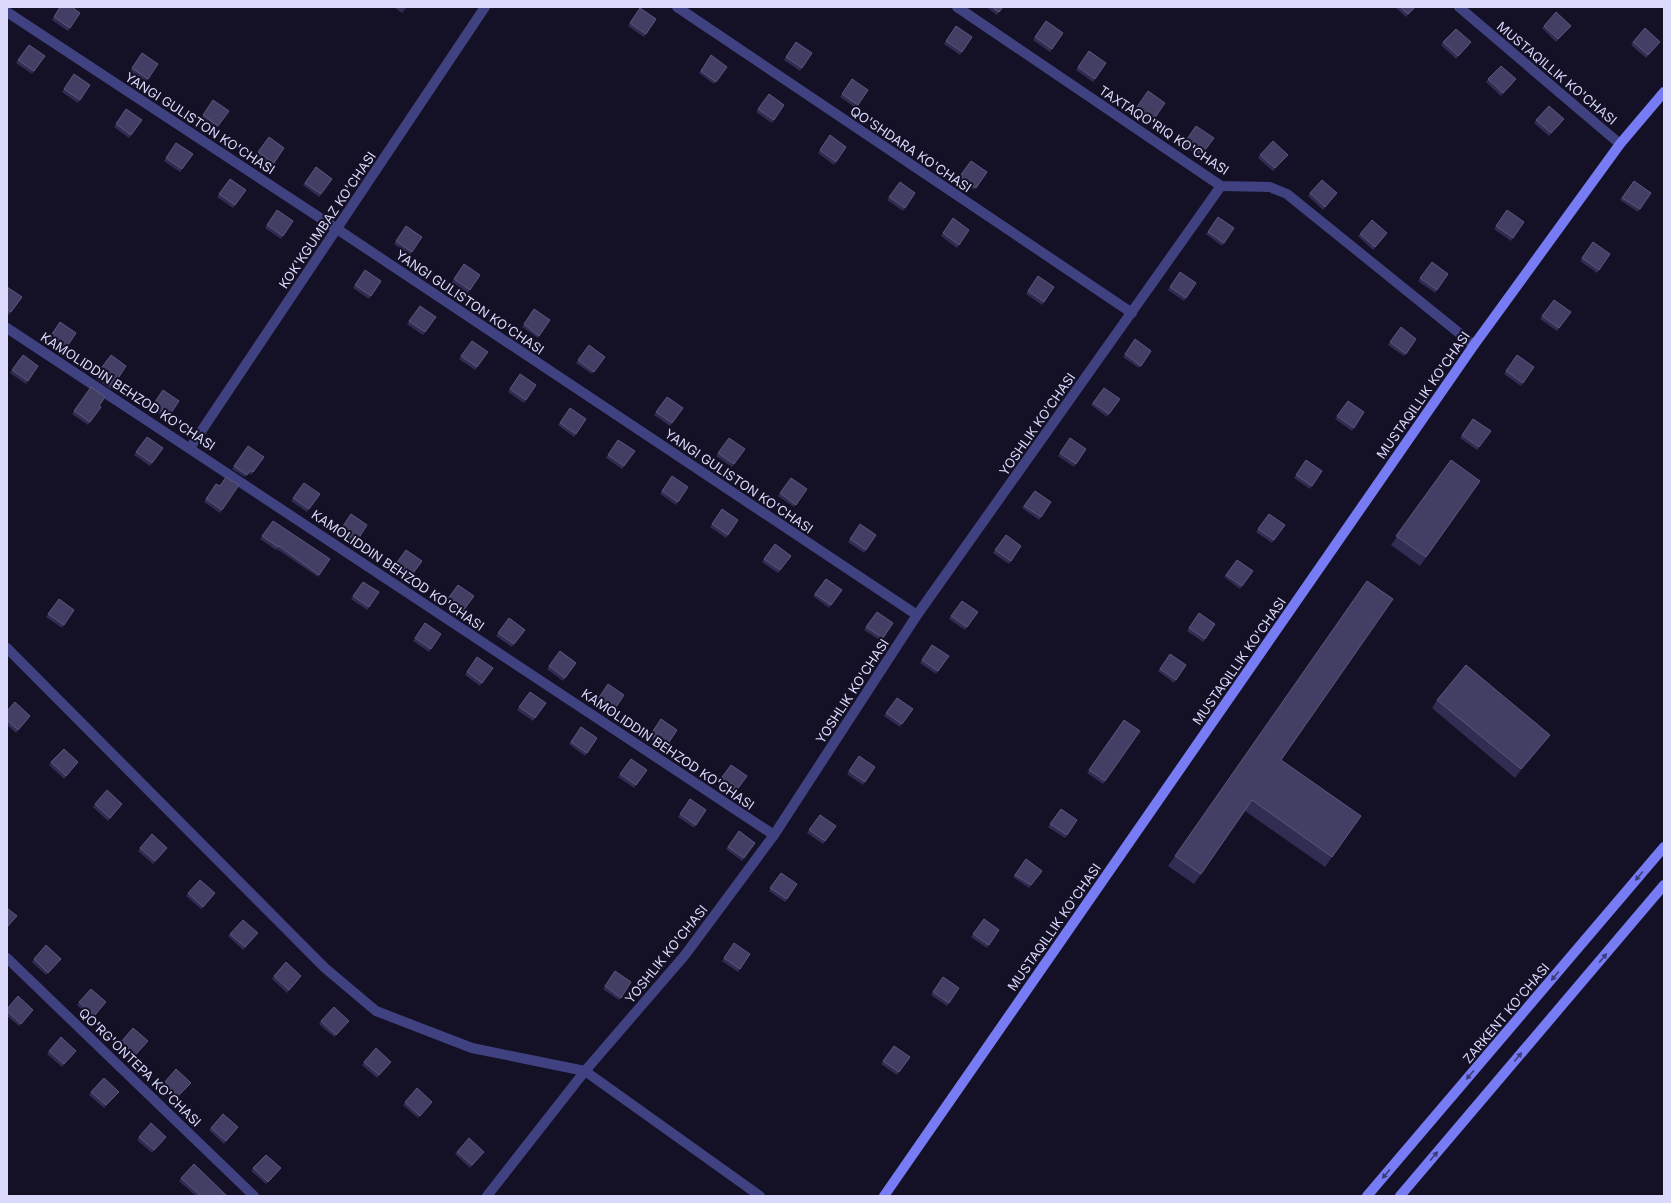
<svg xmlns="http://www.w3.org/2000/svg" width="1671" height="1203" font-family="Inter,sans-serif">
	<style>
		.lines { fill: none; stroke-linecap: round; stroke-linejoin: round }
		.street { stroke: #404181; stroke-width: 10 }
		.secondary { stroke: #777cf5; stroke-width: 10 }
		.wall { fill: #312c52 }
		.shaded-wall { fill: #1e1939 }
		.building { fill: #433f64; stroke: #5b577c }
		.oneway { fill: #3c3c79 }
		.labels { text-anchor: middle; stroke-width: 4; stroke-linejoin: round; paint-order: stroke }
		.street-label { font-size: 13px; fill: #dbd9fc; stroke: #141126 }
	</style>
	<rect width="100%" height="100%" fill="#141126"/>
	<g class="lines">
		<!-- street -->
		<g class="street">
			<polyline points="677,7 1132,313"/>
			<polyline points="957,7 1221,186 1270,187 1287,194 1474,345"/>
			<polyline points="1459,7 1620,144"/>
			<polyline points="7,12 337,229 917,615"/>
			<polyline points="7,328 774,835"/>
			<polyline points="190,448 485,7"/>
			<polyline points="7,648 325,968 376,1011 472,1048 585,1071 760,1196"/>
			<polyline points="7,958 254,1196"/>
			<polyline points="487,1196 585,1071 685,955 774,835 917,615 1221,186"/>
		</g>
		<!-- secondary -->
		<g class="secondary">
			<polyline points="884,1196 1474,345 1620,144 1664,92"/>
			<polyline points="1367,1196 1664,847"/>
			<polyline points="1400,1196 1664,885"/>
		</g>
	</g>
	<!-- wall -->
	<g class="wall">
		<polygon points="60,7 80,13 68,31 52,20"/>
		<polygon points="394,7 407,7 402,13"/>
		<polygon points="986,7 1003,7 997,15"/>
		<polygon points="1395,7 1416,7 1406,17"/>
		<polygon points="640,8 656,19 644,37 628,26"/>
		<polygon points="1046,21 1063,33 1050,52 1033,40"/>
		<polygon points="956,26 972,37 960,55 944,44"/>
		<polygon points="1544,26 1569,28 1556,42 1542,28"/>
		<polygon points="796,42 812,53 800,71 784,60"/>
		<polygon points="1443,42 1469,45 1456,59 1441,45"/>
		<polygon points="1633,42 1658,44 1646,58 1631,45"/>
		<polygon points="29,45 45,56 32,74 16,63"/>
		<polygon points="1089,51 1106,63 1093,82 1076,70"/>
		<polygon points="142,53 158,64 146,82 130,71"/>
		<polygon points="711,55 727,67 714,84 699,73"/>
		<polygon points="74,74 90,85 78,103 62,92"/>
		<polygon points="852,79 868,90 856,108 840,97"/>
		<polygon points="1488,79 1514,82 1501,96 1486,82"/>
		<polygon points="1148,91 1165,103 1152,122 1135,110"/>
		<polygon points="769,94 784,105 772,123 756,112"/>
		<polygon points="213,100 229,111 216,129 201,118"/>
		<polygon points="126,109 142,120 129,138 114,127"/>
		<polygon points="1536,120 1562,122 1549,136 1534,123"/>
		<polygon points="1196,126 1214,138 1200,157 1183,145"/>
		<polygon points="830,135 846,147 834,165 818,153"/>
		<polygon points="269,137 284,148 272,166 256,155"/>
		<polygon points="176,143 193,154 180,172 164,161"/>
		<polygon points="1260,155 1288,155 1273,171 1258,158"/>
		<polygon points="971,161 987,172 974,190 958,179"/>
		<polygon points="316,167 332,179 319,197 303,185"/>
		<polygon points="230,179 246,190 233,208 217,197"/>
		<polygon points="1634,181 1651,193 1638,212 1620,200"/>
		<polygon points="900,182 915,193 903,211 887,200"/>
		<polygon points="1310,193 1337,193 1323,210 1308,196"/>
		<polygon points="277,210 293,221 281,239 265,228"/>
		<polygon points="1507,210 1524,222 1511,241 1494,229"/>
		<polygon points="1218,217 1234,228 1222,246 1206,234"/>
		<polygon points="953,218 969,230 957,248 941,236"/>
		<polygon points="406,226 422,237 410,255 394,244"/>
		<polygon points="1360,234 1385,236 1373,250 1358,236"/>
		<polygon points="1593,242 1610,254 1597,273 1580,261"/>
		<polygon points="1432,262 1448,274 1435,293 1418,281"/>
		<polygon points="464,264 480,275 468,293 452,282"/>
		<polygon points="365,270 381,281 369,299 353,288"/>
		<polygon points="1180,272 1196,283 1184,301 1168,290"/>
		<polygon points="1038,276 1054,287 1042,305 1026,294"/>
		<polygon points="7,287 22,297 9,315 7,314"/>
		<polygon points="1554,300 1571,312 1557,331 1540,319"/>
		<polygon points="420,306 436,317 423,335 407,324"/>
		<polygon points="534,309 550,320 538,338 522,327"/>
		<polygon points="60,322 76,333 64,351 48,340"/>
		<polygon points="1401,327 1416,339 1404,356 1388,345"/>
		<polygon points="1135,339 1151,351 1139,368 1123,357"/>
		<polygon points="472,341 488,352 475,370 459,359"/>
		<polygon points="589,345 605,357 592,374 576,363"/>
		<polygon points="23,355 38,366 26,384 10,373"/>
		<polygon points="111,355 126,366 111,389 96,379 99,374 98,373"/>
		<polygon points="1517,355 1534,367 1521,386 1504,374"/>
		<polygon points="520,374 536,385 524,403 508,392"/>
		<polygon points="91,387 99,406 101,407 88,425 72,414"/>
		<polygon points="1104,388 1120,399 1107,417 1091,405"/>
		<polygon points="163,390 179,401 167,419 151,408"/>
		<polygon points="667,397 683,408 670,426 654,415"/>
		<polygon points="1348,401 1364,412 1352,431 1335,419"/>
		<polygon points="570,408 586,419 574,437 558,425"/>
		<polygon points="1473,419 1491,431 1477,450 1460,438"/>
		<polygon points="147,437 163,448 150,466 134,455"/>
		<polygon points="729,438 745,449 732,467 716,456"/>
		<polygon points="1070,438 1086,449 1074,467 1058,456"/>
		<polygon points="618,440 635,451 622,469 606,458"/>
		<polygon points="248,446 264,457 251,475 248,473 245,477 232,469"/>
		<polygon points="1306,460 1322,471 1310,489 1294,478"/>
		<polygon points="1451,460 1480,481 1420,566 1391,545"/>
		<polygon points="672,476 688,487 676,505 660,494"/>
		<polygon points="791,478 807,489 794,507 778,496"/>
		<polygon points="304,483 320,494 307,512 291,501"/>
		<polygon points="216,484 220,486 239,485 220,513 204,502"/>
		<polygon points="1035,491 1051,502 1039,520 1022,508"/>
		<polygon points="722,509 738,520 726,538 710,527"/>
		<polygon points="351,514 367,525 355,543 339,532"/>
		<polygon points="1269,514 1285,525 1272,543 1256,532"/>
		<polygon points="273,521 330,559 318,577 277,549 276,550 260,539"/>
		<polygon points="860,524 876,535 864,553 848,542"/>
		<polygon points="1006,535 1021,546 1009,564 993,553"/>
		<polygon points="775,544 791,556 778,573 762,562"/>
		<polygon points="406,550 422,561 409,579 393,568"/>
		<polygon points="1237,560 1253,571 1240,589 1224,577"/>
		<polygon points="826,579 842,590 829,608 813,596"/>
		<polygon points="1367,581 1281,760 1361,816 1325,867 1245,811 1194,884 1168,866"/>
		<polygon points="363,582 379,592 367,610 351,599"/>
		<polygon points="458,585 474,596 461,614 445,603"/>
		<polygon points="59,599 74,610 62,628 46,617"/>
		<polygon points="962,601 978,612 965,630 949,619"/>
		<polygon points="877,612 893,623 881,641 864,630"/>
		<polygon points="1199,613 1215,624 1203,642 1187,631"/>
		<polygon points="509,618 525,630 512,647 496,636"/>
		<polygon points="425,623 441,634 429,652 413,641"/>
		<polygon points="932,645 949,656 936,674 920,663"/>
		<polygon points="560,651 576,663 563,681 547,669"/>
		<polygon points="1170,654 1186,665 1174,683 1158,671"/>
		<polygon points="477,657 493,668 480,686 465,675"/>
		<polygon points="608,684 624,695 612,713 596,702"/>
		<polygon points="530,692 546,703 533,721 517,710"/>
		<polygon points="897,698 913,709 900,727 884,716"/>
		<polygon points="1437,700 1550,735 1544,743 1515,778 1432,708"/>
		<polygon points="7,711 28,719 16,733 7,725"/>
		<polygon points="661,719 677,730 665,748 649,737"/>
		<polygon points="1124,720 1140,731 1103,784 1087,773"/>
		<polygon points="581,727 597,738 585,756 569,744"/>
		<polygon points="859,756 875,767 863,785 847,774"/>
		<polygon points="631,759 647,770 634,788 618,777"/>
		<polygon points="51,762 78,762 64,779 49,765"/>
		<polygon points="731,765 747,776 734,794 718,782"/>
		<polygon points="690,799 706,810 694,828 678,817"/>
		<polygon points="95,804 120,807 108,821 93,807"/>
		<polygon points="1061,809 1077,820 1065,838 1048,827"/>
		<polygon points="820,815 836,826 823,844 807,833"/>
		<polygon points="739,831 755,843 742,861 726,849"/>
		<polygon points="140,848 165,851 153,864 138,851"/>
		<polygon points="1026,859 1042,871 1029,888 1013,877"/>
		<polygon points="781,873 797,884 785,902 769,891"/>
		<polygon points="188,893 215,893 201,909 186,896"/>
		<polygon points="984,919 999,930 987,948 971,937"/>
		<polygon points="258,933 243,950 228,936 230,934"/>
		<polygon points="734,943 750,954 738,972 722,961"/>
		<polygon points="34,959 61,959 46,975 32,962"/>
		<polygon points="615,971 631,982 619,1000 603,989"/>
		<polygon points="274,976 299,979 287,993 272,979"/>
		<polygon points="943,977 959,988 947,1006 931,995"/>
		<polygon points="79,1002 106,1002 92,1019 77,1005"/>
		<polygon points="7,1009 33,1010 19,1026 7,1016"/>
		<polygon points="321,1021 349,1021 334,1037 319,1024"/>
		<polygon points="121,1042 146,1044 133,1058 119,1045"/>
		<polygon points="894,1046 910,1057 897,1075 881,1064"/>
		<polygon points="49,1051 76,1051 62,1067 47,1054"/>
		<polygon points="364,1062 391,1062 377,1078 362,1065"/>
		<polygon points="164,1083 189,1085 176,1099 162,1086"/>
		<polygon points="91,1092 119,1092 104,1108 89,1095"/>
		<polygon points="405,1102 432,1102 418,1118 403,1105"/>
		<polygon points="211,1128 236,1130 224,1144 209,1130"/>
		<polygon points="139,1137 164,1140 152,1153 137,1140"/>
		<polygon points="457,1152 482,1154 470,1168 455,1154"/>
		<polygon points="253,1168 281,1168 266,1184 251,1171"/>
		<polygon points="181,1178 227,1196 196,1196 179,1181"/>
	</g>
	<!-- shaded-wall -->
	<polygon class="shaded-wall" points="1550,735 1544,743 1515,778 1521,769"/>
	<!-- building -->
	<g class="building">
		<polygon points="60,7 72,7 80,13 70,28 54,17"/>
		<polygon points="992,7 1003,7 999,12"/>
		<polygon points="1400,7 1415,7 1408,14"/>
		<polygon points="640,8 656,19 646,34 630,23"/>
		<polygon points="1556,12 1571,26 1558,39 1544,26"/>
		<polygon points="1046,21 1063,33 1052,49 1035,37"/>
		<polygon points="956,26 972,37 962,52 946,41"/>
		<polygon points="1645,28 1660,42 1648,55 1633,42"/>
		<polygon points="1456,29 1471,42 1458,56 1443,42"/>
		<polygon points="796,42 812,53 802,68 786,57"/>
		<polygon points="29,45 45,56 34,71 18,60"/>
		<polygon points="1089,51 1106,63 1095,79 1078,67"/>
		<polygon points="142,53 158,64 148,79 132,68"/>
		<polygon points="711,55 727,67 716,82 701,71"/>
		<polygon points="1501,66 1516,79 1503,93 1488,79"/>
		<polygon points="74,74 90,85 80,100 64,89"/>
		<polygon points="852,79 868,90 858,105 842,94"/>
		<polygon points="1148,91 1165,103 1154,119 1137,107"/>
		<polygon points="769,94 784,105 774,120 758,109"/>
		<polygon points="213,100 229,111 218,126 203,115"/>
		<polygon points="1549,106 1564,119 1551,133 1536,120"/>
		<polygon points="126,109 142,120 131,135 116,124"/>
		<polygon points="1196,126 1214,138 1202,154 1185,142"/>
		<polygon points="830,135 846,147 836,162 820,150"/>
		<polygon points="269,137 284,148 274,163 258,152"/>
		<polygon points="1273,141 1288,155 1275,168 1260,155"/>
		<polygon points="176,143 193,154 182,169 166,158"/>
		<polygon points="971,161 987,172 976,188 960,176"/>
		<polygon points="316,167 332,179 321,194 305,183"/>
		<polygon points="230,179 246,190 235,205 219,194"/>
		<polygon points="1322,180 1337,193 1325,207 1310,193"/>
		<polygon points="1634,181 1651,193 1640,209 1622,198"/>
		<polygon points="900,182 915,193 905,208 889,197"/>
		<polygon points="277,210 293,221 283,236 267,225"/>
		<polygon points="1507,210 1524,222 1513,238 1496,226"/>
		<polygon points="1218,217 1234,228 1224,243 1208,232"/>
		<polygon points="953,218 969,230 959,245 943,233"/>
		<polygon points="1372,220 1387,233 1375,247 1360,234"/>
		<polygon points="406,226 422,237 412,252 396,241"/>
		<polygon points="1593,242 1610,254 1599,270 1582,258"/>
		<polygon points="1432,262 1448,274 1437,290 1420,278"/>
		<polygon points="464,264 480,275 470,290 454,279"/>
		<polygon points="365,270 381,281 371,296 355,285"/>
		<polygon points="1180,272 1196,283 1186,298 1170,287"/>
		<polygon points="1038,276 1054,287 1044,302 1028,291"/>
		<polygon points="7,287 22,297 11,312 7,309"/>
		<polygon points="1554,300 1571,312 1559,328 1542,316"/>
		<polygon points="420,306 436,317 425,332 409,321"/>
		<polygon points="534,309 550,320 539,336 524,324"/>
		<polygon points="60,322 76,333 66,348 50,337"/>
		<polygon points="1401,327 1416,339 1406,354 1390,342"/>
		<polygon points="1135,339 1151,351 1141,366 1125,354"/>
		<polygon points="472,341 488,352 477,367 461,356"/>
		<polygon points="589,345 605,357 594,372 578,360"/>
		<polygon points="23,355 38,366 28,381 12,370"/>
		<polygon points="111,355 126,366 113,386 98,376 101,371 100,370"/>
		<polygon points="1517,355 1534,367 1523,383 1506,371"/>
		<polygon points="520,374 536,385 526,400 510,389"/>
		<polygon points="91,387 105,397 99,406 101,407 90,422 74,411"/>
		<polygon points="1104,388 1120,399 1109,414 1093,403"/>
		<polygon points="163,390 179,401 169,416 153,405"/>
		<polygon points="667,397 683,408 672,423 656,412"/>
		<polygon points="1348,401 1364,412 1354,428 1337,416"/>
		<polygon points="570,408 586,419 576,434 560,423"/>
		<polygon points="1473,419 1491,431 1479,447 1462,435"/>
		<polygon points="147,437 163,448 152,463 136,452"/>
		<polygon points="729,438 745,449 734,464 718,453"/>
		<polygon points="1070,438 1086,449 1076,464 1060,453"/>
		<polygon points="618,440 635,451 624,466 608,455"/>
		<polygon points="248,446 264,457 253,472 250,470 247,475 234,466"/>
		<polygon points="1306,460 1322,471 1312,486 1296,475"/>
		<polygon points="1451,460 1480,481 1426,557 1396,536"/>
		<polygon points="672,476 688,487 678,502 662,491"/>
		<polygon points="226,477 239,485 222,510 206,499 216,484 220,486"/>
		<polygon points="791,478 807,489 796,505 780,493"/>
		<polygon points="304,483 320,494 309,509 293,498"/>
		<polygon points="1035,491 1051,502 1041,517 1024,506"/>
		<polygon points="722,509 738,520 728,535 712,524"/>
		<polygon points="351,514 367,525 357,541 341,529"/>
		<polygon points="1269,514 1285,525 1274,540 1258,529"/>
		<polygon points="273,521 330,559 319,575 279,546 278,547 262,536"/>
		<polygon points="860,524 876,535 866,550 850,539"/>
		<polygon points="1006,535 1021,546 1011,561 995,550"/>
		<polygon points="775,544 791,556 780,570 764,559"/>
		<polygon points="406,550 422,561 411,576 395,565"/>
		<polygon points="1237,560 1253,571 1242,586 1226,575"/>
		<polygon points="826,579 842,590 831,605 815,594"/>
		<polygon points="1367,581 1393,599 1281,760 1361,816 1332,857 1252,800 1201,874 1175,856"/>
		<polygon points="363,582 379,592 369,607 353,596"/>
		<polygon points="458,585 474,596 463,611 447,600"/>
		<polygon points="59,599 74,610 64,625 48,614"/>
		<polygon points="962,601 978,612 967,627 951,616"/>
		<polygon points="877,612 893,623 883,638 866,627"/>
		<polygon points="1199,613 1215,624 1205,639 1189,628"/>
		<polygon points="509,618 525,630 514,644 498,633"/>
		<polygon points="425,623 441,634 431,649 415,638"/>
		<polygon points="932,645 949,656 938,671 922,660"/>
		<polygon points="560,651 576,663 565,678 549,666"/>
		<polygon points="1170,654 1186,665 1176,680 1160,669"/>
		<polygon points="477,657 493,668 482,683 467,672"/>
		<polygon points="1466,665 1550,735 1521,769 1437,700"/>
		<polygon points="608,684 624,695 614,710 598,699"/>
		<polygon points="530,692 546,703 535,718 519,707"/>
		<polygon points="897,698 913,709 902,724 886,713"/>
		<polygon points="15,702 30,716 18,730 7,720 7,711"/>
		<polygon points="661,719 677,730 667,745 651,734"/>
		<polygon points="1124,720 1140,731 1105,781 1089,770"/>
		<polygon points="581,727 597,738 587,753 571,742"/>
		<polygon points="64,749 78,762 66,776 51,762"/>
		<polygon points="859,756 875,767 865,782 849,771"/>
		<polygon points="631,759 647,770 636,785 620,774"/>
		<polygon points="731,765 747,776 736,791 720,780"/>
		<polygon points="107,790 122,804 110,818 95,804"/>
		<polygon points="690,799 706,810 696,825 680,814"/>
		<polygon points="1061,809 1077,820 1067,835 1050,824"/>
		<polygon points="820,815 836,826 825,841 809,830"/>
		<polygon points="739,831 755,843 744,858 728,847"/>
		<polygon points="152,834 167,848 155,861 140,848"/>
		<polygon points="1026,859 1042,871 1031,885 1015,875"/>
		<polygon points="781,873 797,884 787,899 770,888"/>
		<polygon points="200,880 215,893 203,907 188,893"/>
		<polygon points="7,908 17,916 7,927"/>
		<polygon points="984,919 999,930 989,945 973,934"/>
		<polygon points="243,920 258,933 245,947 230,934"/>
		<polygon points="734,943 750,954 740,969 724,958"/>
		<polygon points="46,945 61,959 48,973 34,959"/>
		<polygon points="286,962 301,976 289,990 274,976"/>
		<polygon points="615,971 631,982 621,998 605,986"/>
		<polygon points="943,977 959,988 949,1003 933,992"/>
		<polygon points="91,989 106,1002 94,1016 79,1002"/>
		<polygon points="18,996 33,1010 21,1024 7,1011 7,1009"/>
		<polygon points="334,1007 349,1021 336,1035 321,1021"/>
		<polygon points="133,1028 148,1041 135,1055 121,1042"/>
		<polygon points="61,1037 76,1051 64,1064 49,1051"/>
		<polygon points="894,1046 910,1057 899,1072 883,1061"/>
		<polygon points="376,1048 391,1062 379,1075 364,1062"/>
		<polygon points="176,1069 191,1083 178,1096 164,1083"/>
		<polygon points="104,1078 119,1092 106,1105 91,1092"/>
		<polygon points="417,1088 432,1102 420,1116 405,1102"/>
		<polygon points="223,1114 238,1127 226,1141 211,1128"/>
		<polygon points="151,1123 166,1137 154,1150 139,1137"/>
		<polygon points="469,1138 484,1152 472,1165 457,1152"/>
		<polygon points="266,1155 281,1168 268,1182 253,1168"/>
		<polygon points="194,1164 227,1196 201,1196 181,1178"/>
	</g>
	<!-- one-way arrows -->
	<defs><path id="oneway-solid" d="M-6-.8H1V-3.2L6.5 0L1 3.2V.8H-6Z"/></defs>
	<g class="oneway">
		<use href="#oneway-solid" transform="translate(1639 876) rotate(130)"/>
		<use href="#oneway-solid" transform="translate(1603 958) rotate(-50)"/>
		<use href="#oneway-solid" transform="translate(1555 976) rotate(130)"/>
		<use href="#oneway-solid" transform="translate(1518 1057) rotate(-50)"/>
		<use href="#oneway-solid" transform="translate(1470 1075) rotate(130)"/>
		<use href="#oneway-solid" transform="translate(1434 1156) rotate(-50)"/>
		<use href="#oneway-solid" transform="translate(1386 1174) rotate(130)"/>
	</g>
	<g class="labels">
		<!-- street labels -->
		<g class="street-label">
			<text transform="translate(1557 73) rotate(40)" y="5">MUSTAQILLIK KO'CHASI</text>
			<text transform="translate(200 123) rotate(33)" y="5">YANGI GULISTON KO'CHASI</text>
			<text transform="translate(1164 130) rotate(33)" y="5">TAXTAQO'RIQ KO'CHASI</text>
			<text transform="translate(911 149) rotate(34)" y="5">QO'SHDARA KO'CHASI</text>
			<text transform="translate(327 220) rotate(-56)" y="5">KOK'KGUMBAZ KO'CHASI</text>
			<text transform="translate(470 302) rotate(34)" y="5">YANGI GULISTON KO'CHASI</text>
			<text transform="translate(128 391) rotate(33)" y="5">KAMOLIDDIN BEHZOD KO'CHASI</text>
			<text transform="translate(1423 395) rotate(-55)" y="5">MUSTAQILLIK KO'CHASI</text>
			<text transform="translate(1037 424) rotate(-55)" y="5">YOSHLIK KO'CHASI</text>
			<text transform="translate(739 481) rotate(34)" y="5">YANGI GULISTON KO'CHASI</text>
			<text transform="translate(398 570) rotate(34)" y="5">KAMOLIDDIN BEHZOD KO'CHASI</text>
			<text transform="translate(1239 661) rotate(-55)" y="5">MUSTAQILLIK KO'CHASI</text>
			<text transform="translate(852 691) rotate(-57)" y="5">YOSHLIK KO'CHASI</text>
			<text transform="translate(668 749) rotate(34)" y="5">KAMOLIDDIN BEHZOD KO'CHASI</text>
			<text transform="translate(1054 927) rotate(-55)" y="5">MUSTAQILLIK KO'CHASI</text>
			<text transform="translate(666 954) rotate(-51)" y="5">YOSHLIK KO'CHASI</text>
			<text transform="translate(1506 1013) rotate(-50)" y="5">ZARKENT KO'CHASI</text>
			<text transform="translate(140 1067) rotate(44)" y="5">QO'RG'ONTEPA KO'CHASI</text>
		</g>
	</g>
	<!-- border -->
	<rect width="1671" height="1203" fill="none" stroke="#dbd9fc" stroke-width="16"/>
</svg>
